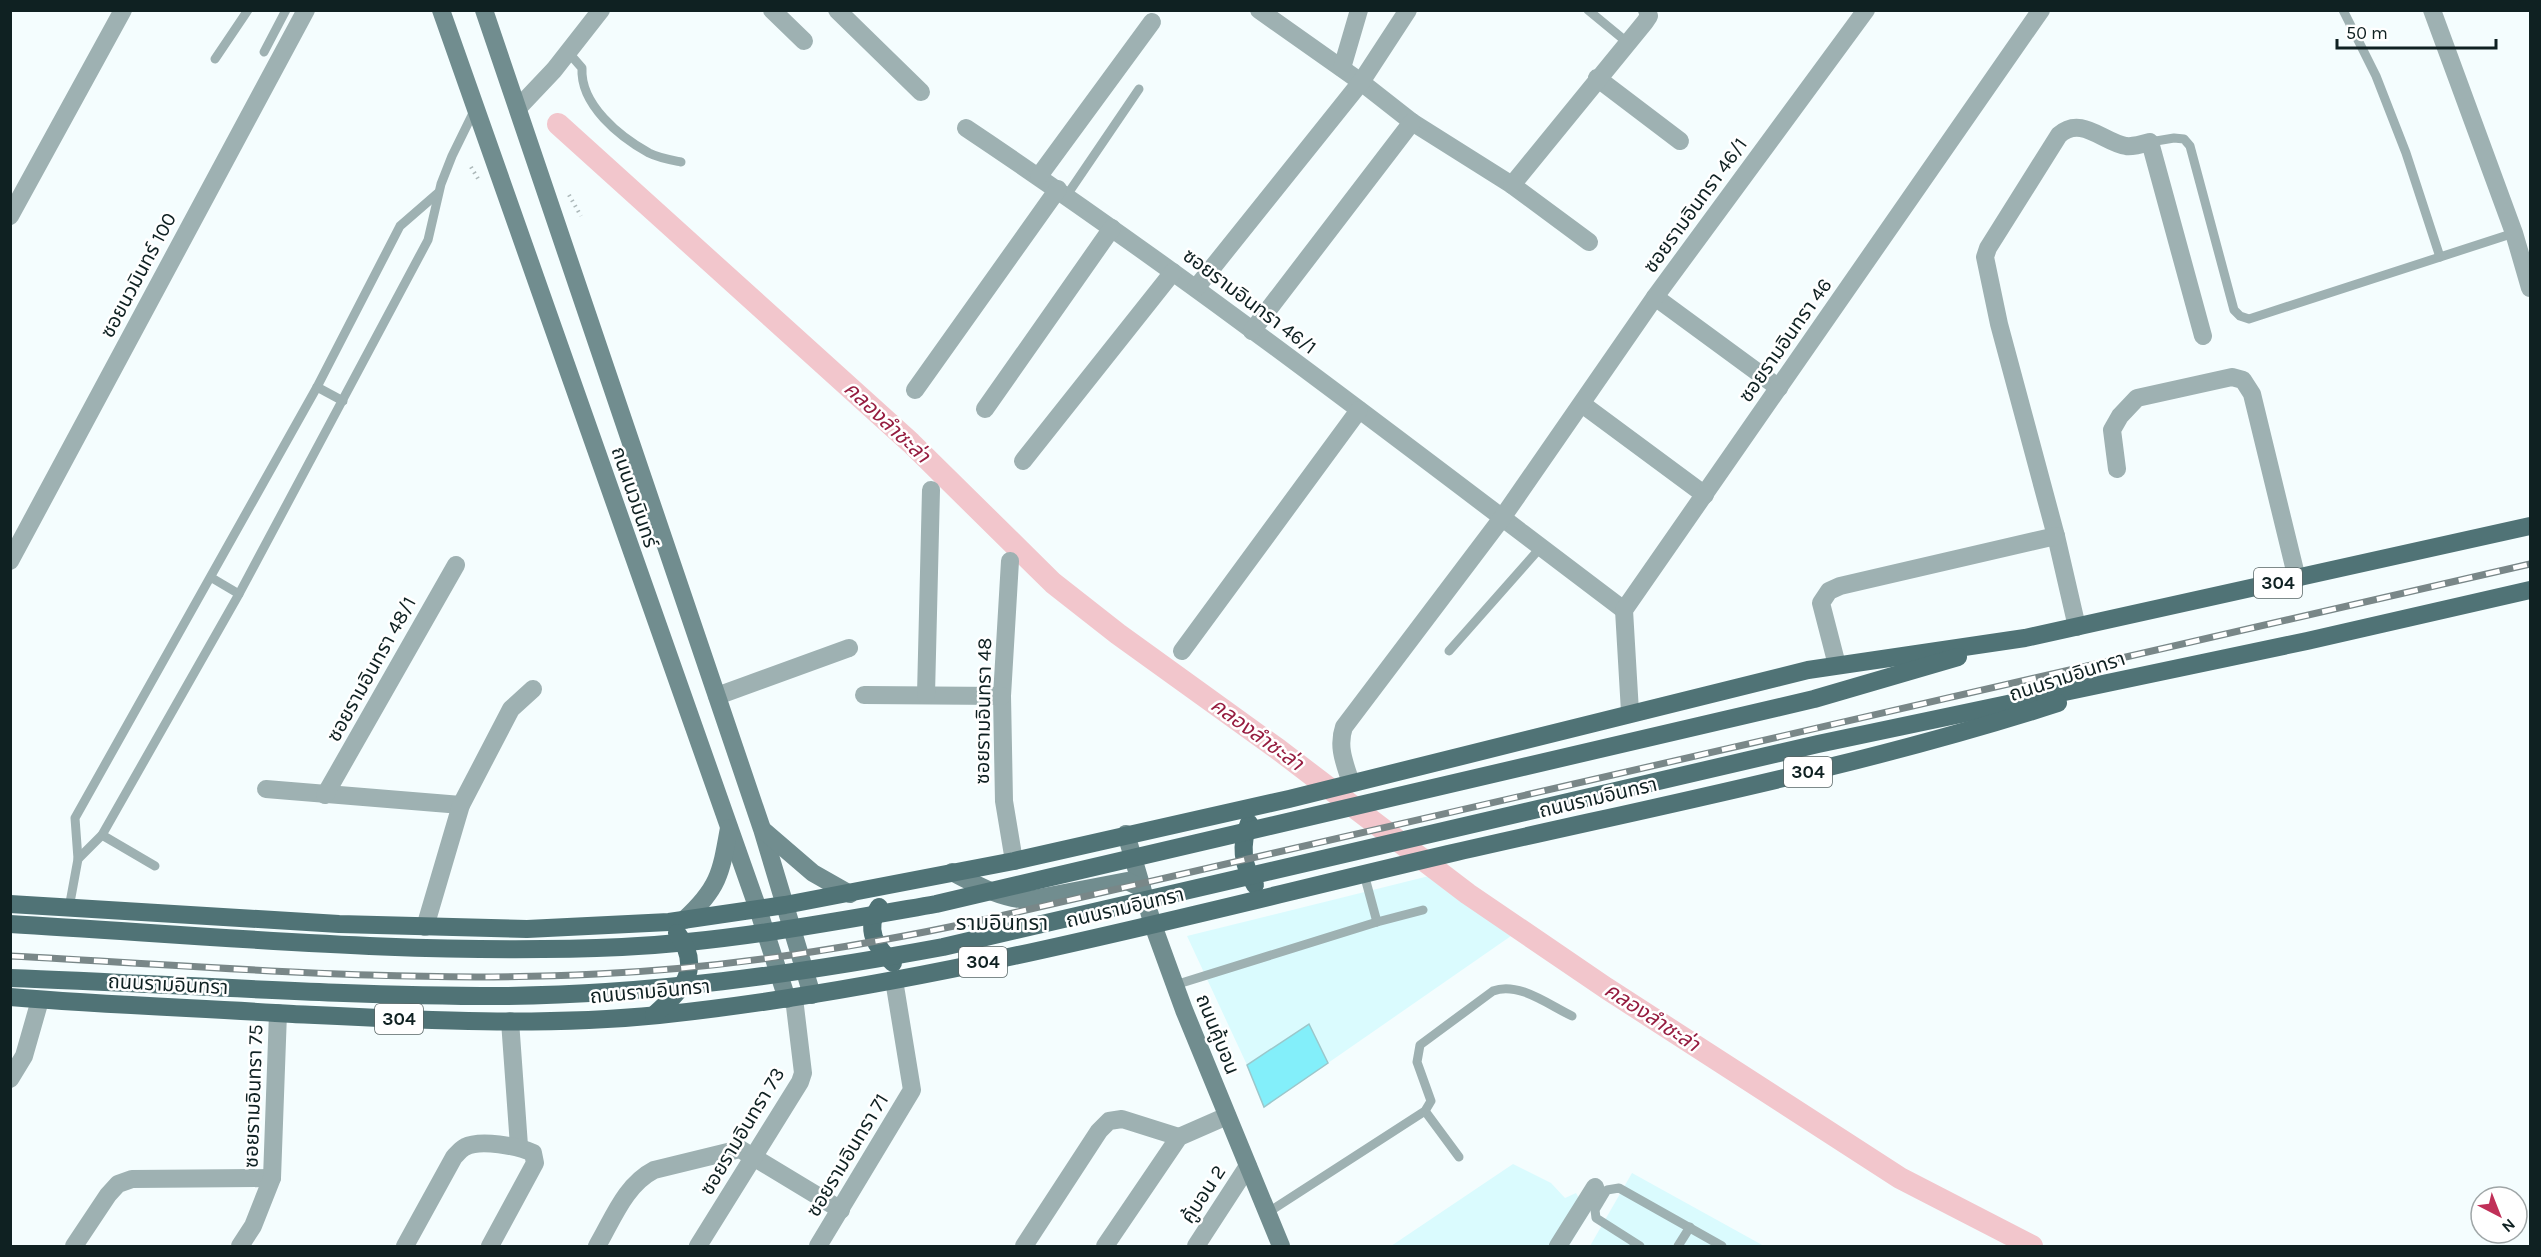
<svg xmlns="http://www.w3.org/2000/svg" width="2541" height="1257" font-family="Karla,'Noto Sans Thai',sans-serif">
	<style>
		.built { fill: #dafbfe }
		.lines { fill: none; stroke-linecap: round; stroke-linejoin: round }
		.canal { stroke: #f2c6cc; stroke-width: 22 }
		.building { fill: #83effa; stroke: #9bc7cb; stroke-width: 1.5 }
		.path { stroke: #acb8b9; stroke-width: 4; stroke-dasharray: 1.5 4.5; stroke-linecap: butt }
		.lane { stroke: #9eb1b2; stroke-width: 9 }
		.street { stroke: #9eb1b2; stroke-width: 18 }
		.secondary { stroke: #718d8f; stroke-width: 18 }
		.primary { stroke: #507376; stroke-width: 18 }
		.rail-casing { stroke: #798788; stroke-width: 7 }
		.rail { stroke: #fff; stroke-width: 4.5; stroke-dasharray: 14; stroke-linecap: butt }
		.labels { text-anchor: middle; stroke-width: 5; stroke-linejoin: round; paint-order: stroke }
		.shield { fill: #fff; stroke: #576464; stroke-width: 1.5 }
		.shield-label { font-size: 18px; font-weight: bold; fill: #0f2122 }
		.street-label { font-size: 20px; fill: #0f2122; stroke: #fff }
		.water-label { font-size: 21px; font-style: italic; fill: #961d40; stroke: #fff }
		.quarter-label { font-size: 22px; fill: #0f2122; stroke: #fff }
	</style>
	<rect width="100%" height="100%" fill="#f4fdfe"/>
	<!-- built -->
	<g class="built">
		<polygon points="1429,876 1511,936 1328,1063 1309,1024 1247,1065 1187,936"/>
		<polygon points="1513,1164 1551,1183 1565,1198 1576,1193 1588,1214 1569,1246 1391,1246"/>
		<polygon points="1632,1173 1764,1246 1590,1246"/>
	</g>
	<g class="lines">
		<!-- canal -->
		<polyline class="canal" points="558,124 911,443 1053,583 1118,634 1279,750 1468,894 1606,988 1900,1178 2032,1246"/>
	</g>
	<!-- building -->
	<polygon class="building" points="1309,1024 1328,1063 1264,1107 1247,1065"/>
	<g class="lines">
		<!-- path -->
		<g class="path">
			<polyline points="471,167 480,182"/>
			<polyline points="569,195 581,216"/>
		</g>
		<!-- lane -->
		<g class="lane">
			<polyline points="1588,10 1628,43"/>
			<polyline points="2343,10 2376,76 2406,153 2440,257"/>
			<polyline points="264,52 286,10"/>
			<path d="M568 52 582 68C580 105 620 137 649 153 659 158 671 160 681 162"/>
			<polyline points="215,59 248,10"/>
			<polyline points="2150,142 2174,138 2184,139 2190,146 2234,310 2240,316 2249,319 2514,233"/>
			<polyline points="1067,195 1139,89"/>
			<polyline points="317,387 343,401"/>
			<polyline points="212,578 239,594"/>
			<polyline points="1449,651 1541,547"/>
			<polyline points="102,835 155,866"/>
			<polyline points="78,859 102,835 239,594 428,240 441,184 452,156 475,109"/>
			<polyline points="1364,874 1377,922"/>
			<polyline points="69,908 78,859 75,818 317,387 400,226 438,193"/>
			<polyline points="1175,985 1377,922 1423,910"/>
			<polyline points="1425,1111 1459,1157"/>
			<path d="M1267 1213 1425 1111 1431 1101 1417 1062 1420 1045 1493 991C1518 981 1549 1005 1572 1016"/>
			<polyline points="1640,1246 1596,1218 1595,1210 1607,1190 1619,1188 1722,1246"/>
			<polyline points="1678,1246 1690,1227"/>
		</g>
		<!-- street -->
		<g class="street">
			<polyline points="772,10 804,41"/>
			<polyline points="837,10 921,92"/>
			<polyline points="1259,10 1361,82 1412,122 1512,185 1589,242"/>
			<polyline points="2432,10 2514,233 2530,288"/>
			<polyline points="1342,68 1359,10"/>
			<polyline points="1597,78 1680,141"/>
			<polyline points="518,108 554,70 601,10"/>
			<path d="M966 128C1192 279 1407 446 1624 610"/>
			<polyline points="1039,176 1152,22"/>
			<polyline points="1512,185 1645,22 1649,16 1647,10"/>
			<polyline points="10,216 123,10"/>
			<polyline points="1196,288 1361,82 1408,10"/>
			<polyline points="1655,297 1779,388"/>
			<polyline points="1252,331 1412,122"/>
			<polyline points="915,390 1058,189"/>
			<polyline points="1582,404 1705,495"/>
			<polyline points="985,409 1112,228"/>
			<polyline points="1023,461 1173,272"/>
			<polyline points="2117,469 2112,430 2120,416 2137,398 2232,377 2243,380 2252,394 2297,579"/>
			<polyline points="10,561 306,10"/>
			<polyline points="1010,561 1002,696 1004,801 1014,861"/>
			<path d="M2077 627 2056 536 1999 324 1985 257 1988 248 2059 135C2081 115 2103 142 2126 146 2133 147 2143 144 2150 142L2203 336"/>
			<polyline points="1182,651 1359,410"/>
			<polyline points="1837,665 1821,603 1829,591 1840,586 2056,536"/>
			<polyline points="864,695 1002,696"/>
			<polyline points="926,695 931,490"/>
			<polyline points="717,696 849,648"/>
			<polyline points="1630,712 1624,610 2041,10"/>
			<path d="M1351 783C1345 764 1337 747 1344 727L1502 518 1655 297 1866 10"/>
			<polyline points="266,789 461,805"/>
			<polyline points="325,795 456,565"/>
			<polyline points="425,927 461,805 511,709 533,689"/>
			<polyline points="510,1021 519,1146"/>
			<polyline points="10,1079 24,1056 40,1000"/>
			<polyline points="74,1246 108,1195 118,1184 132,1179 272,1178"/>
			<polyline points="240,1246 253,1226 272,1178 278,1013"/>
			<path d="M405 1246 454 1157C457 1154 461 1149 465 1147 480 1139 518 1146 533 1153L535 1163 490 1246"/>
			<path d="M597 1246C613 1219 625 1185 654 1170L740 1149 841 1210"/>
			<polyline points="698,1246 800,1082 803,1073 794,998"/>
			<polyline points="818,1246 912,1090 894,980"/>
			<polyline points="1024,1246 1099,1131 1109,1121 1122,1119 1179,1137"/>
			<polyline points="1105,1246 1179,1137 1227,1116"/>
			<polyline points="1196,1246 1248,1166"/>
			<polyline points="1558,1246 1595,1187"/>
		</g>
		<!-- secondary -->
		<g class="secondary">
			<polyline points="441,10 758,909 787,999"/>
			<polyline points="484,10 762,829 812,995"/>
			<polyline points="763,830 813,873 850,894"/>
			<polyline points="1126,834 1153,925 1184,1010 1281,1246"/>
			<path d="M952 872C977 885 999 898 1028 900L1127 881 1142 888"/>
			<path d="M684 920C719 888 721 873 729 828"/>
		</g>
		<!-- primary -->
		<g class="primary">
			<path d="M1249 823C1240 845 1242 865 1255 885"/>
			<polyline points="10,904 339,924 527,929 669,922 785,905 1014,861 1289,799 1808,670 2025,638 2530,526"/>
			<path d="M879 907C864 930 876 947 893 963"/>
			<path d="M10 924C214 936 418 956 622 947 727 942 833 922 936 904L1814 699 1958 657"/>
			<path d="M10 978C173 984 337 996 499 996 648 995 797 974 943 947L1818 744 2307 641 2530 590"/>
			<path d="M10 997C104 1005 199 1008 293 1014 414 1020 537 1027 659 1015 926 987 1187 915 1448 854 1652 807 1859 767 2058 703"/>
			<path d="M654 1015C682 990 704 969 677 933"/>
		</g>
		<defs>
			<path id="rail" d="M10 956C206 966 402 984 597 974 729 968 859 947 987 919L2530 564"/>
		</defs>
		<!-- rail casing -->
		<use href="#rail" class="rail-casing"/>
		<!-- rail -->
		<use href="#rail" class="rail"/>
	</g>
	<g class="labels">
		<!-- shield labels -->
		<g class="shield">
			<rect x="2254" y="568" width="48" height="30" rx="4.5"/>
			<rect x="1784" y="757" width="48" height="30" rx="4.5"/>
			<rect x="959" y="947" width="48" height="30" rx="4.5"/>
			<rect x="375" y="1004" width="48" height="30" rx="4.5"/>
		</g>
		<g class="shield-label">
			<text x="2278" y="589">304</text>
			<text x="1808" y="778">304</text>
			<text x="983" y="968">304</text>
			<text x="399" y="1025">304</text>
		</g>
		<!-- street labels -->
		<g class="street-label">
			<text transform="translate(1695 205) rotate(-54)" y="7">ซอยรามอินทรา 46/1</text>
			<text transform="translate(138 275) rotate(-62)" y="7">ซอยนวมินทร์ 100</text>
			<text transform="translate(1250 301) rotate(37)" y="7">ซอยรามอินทรา 46/1</text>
			<text transform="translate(1785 340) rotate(-55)" y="7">ซอยรามอินทรา 46</text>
			<text transform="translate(635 497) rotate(71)" y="7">ถนนนวมินทร์</text>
			<text transform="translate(371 669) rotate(-61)" y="7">ซอยรามอินทรา 48/1</text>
			<text transform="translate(2067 676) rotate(-18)" y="7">ถนนรามอินทรา</text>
			<text transform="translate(983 711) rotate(-89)" y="7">ซอยรามอินทรา 48</text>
			<text transform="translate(1598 797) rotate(-13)" y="7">ถนนรามอินทรา</text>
			<text transform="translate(1125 907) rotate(-13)" y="7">ถนนรามอินทรา</text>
			<text transform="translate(168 984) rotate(3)" y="7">ถนนรามอินทรา</text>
			<text transform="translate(650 991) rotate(-5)" y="7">ถนนรามอินทรา</text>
			<text transform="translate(1218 1034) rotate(68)" y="7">ถนนคู้บอน</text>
			<text transform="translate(253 1096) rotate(-88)" y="7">ซอยรามอินทรา 75</text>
			<text transform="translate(742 1131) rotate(-59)" y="7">ซอยรามอินทรา 73</text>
			<text transform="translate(847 1155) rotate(-59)" y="7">ซอยรามอินทรา 71</text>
			<text transform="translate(1203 1194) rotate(-57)" y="7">คู้บอน 2</text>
		</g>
		<!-- water labels -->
		<g class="water-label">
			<text transform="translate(887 422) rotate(43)" y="7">คลองลำชะล่า</text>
			<text transform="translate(1257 734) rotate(36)" y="7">คลองลำชะล่า</text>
			<text transform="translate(1652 1017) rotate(33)" y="7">คลองลำชะล่า</text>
		</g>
		<!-- quarter labels -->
		<g class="quarter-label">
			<text x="1002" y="930">รามอินทรา</text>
		</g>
	</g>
	<!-- border -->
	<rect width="2541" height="1257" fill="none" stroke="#0f2122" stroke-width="24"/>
	<!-- north arrow -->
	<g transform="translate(2499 1215) rotate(138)"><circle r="28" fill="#ffffff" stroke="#9fa6a7" stroke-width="1.5"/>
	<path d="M0-4.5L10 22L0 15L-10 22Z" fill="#c03058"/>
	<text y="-9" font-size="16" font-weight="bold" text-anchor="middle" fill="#0f2122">N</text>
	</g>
	<!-- scale -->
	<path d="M2337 39v9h159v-9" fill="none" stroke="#0f2122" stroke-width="3"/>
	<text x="2346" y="39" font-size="18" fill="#0f2122" stroke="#ffffff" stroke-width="4.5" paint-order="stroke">50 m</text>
</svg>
